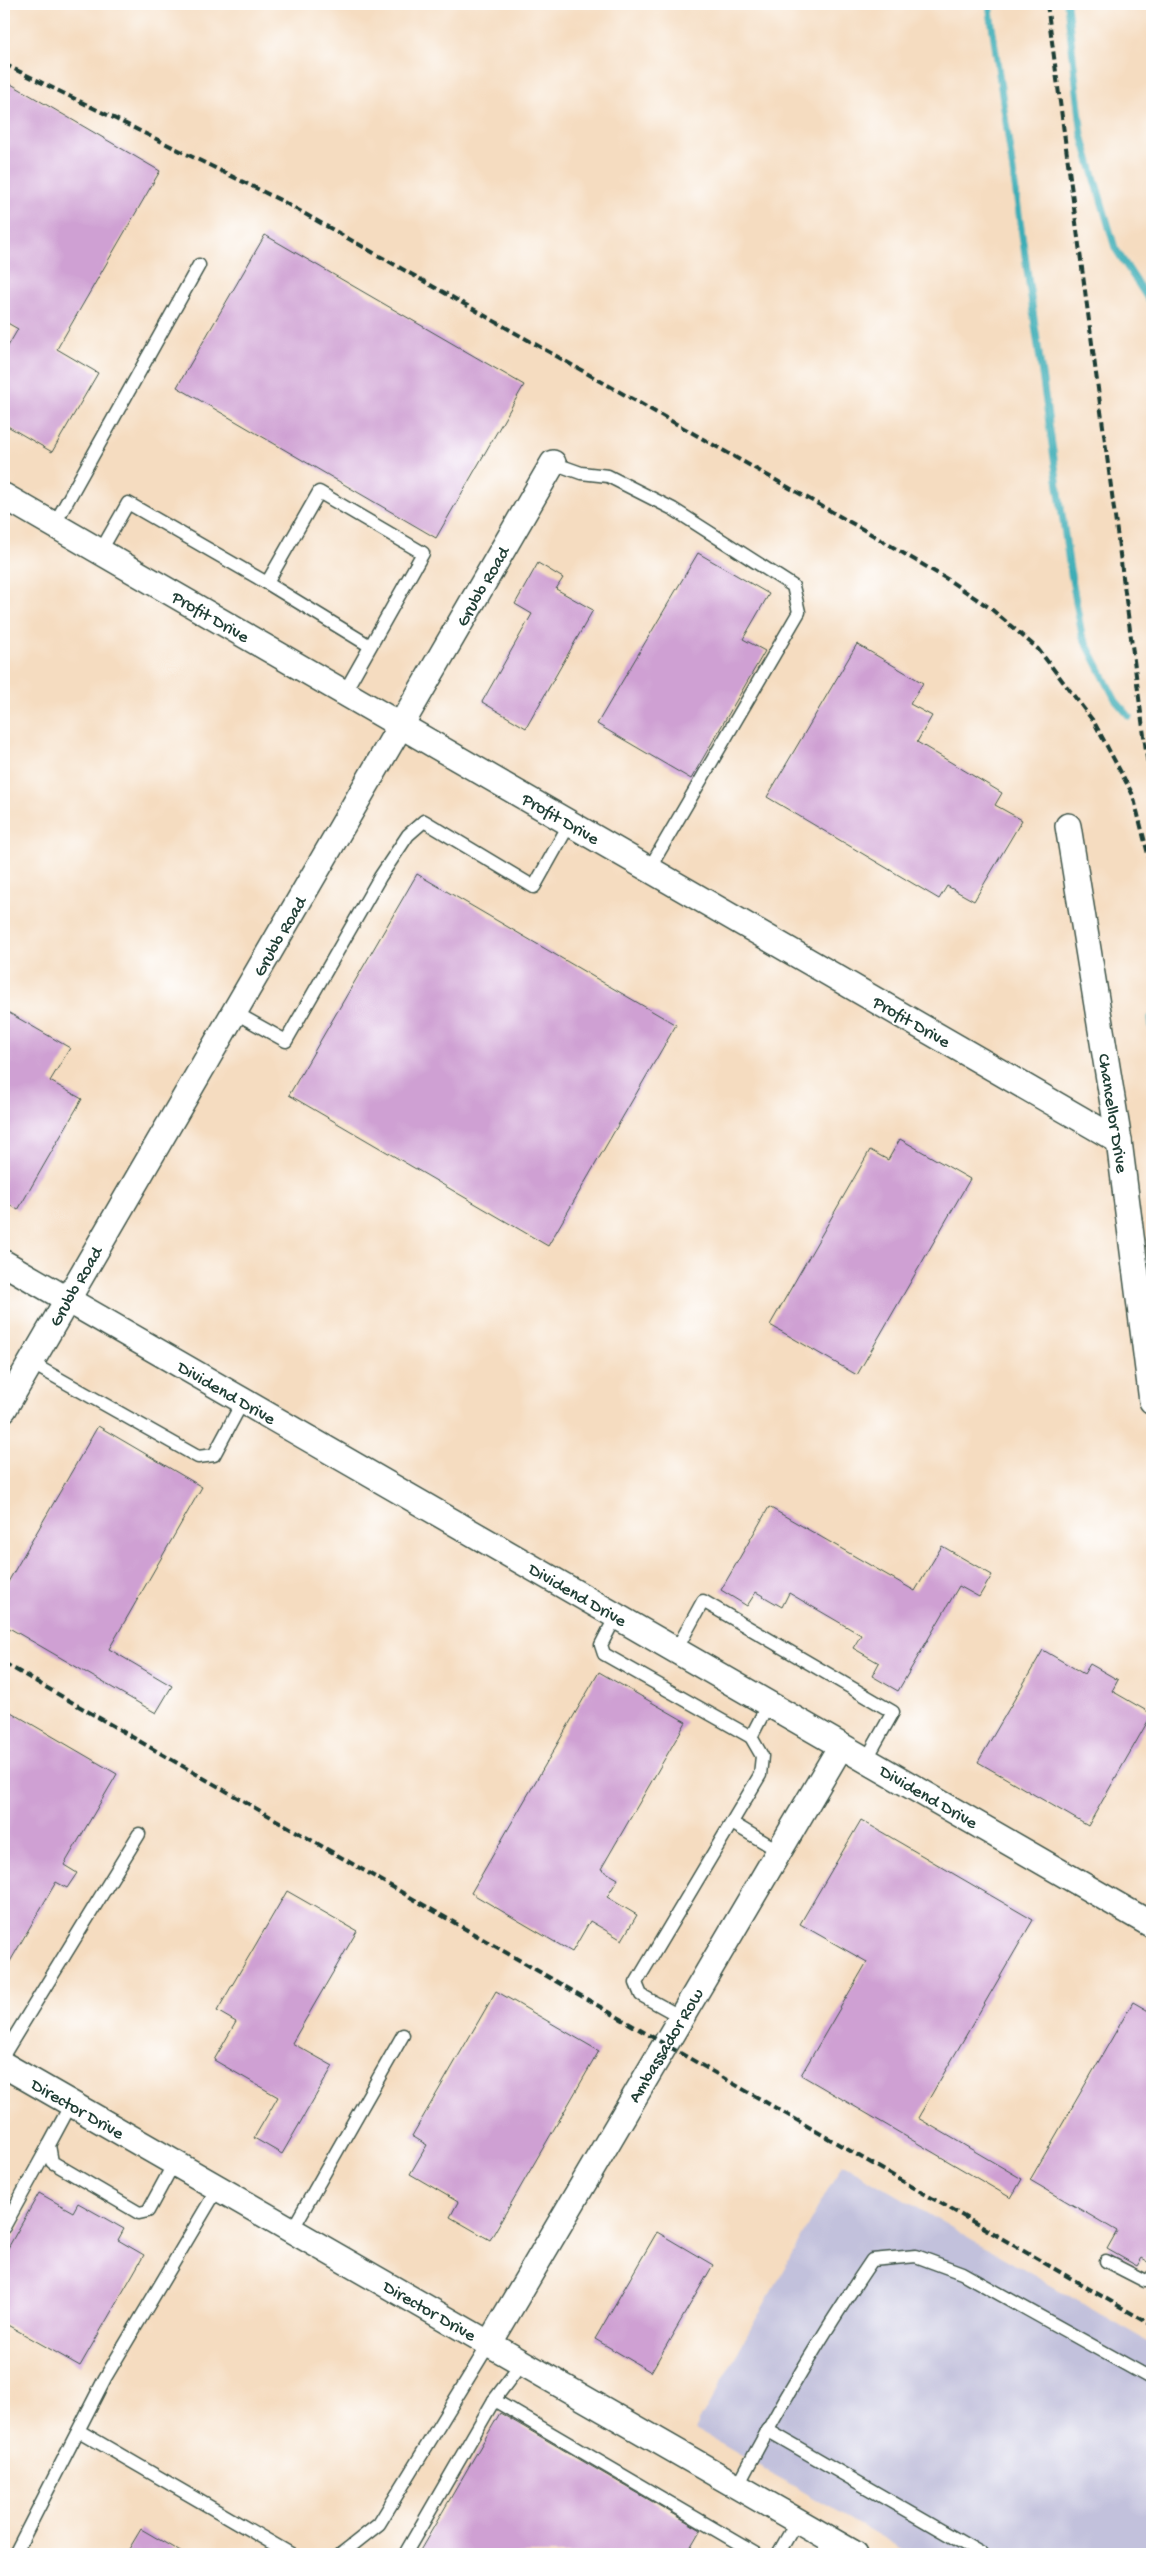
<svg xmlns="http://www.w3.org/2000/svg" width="1156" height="2558" font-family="'Gochi Hand',sans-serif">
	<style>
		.industrial { fill: #c2c1dc }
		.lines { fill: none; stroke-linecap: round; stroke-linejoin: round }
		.stream { stroke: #3cadb6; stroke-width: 7 }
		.building { fill: #cfa0d3 }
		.lane-casing { stroke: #3f5549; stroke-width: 15 }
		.street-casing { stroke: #3f5549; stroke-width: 28 }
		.lane { stroke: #fff; stroke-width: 12 }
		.street { stroke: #fff; stroke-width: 25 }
		.rail { stroke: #1f3d34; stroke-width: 4; stroke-dasharray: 8 4; stroke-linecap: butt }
		.labels { text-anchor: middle; stroke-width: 4; stroke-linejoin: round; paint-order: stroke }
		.street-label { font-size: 18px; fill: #1f3d34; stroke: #fff }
	</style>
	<rect width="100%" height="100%" fill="#fff"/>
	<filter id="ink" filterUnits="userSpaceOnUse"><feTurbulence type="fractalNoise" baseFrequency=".02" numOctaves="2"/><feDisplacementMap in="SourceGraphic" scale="10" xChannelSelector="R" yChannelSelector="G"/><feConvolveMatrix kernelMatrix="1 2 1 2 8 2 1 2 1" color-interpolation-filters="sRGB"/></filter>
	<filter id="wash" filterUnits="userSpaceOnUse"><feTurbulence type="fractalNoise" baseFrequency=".0096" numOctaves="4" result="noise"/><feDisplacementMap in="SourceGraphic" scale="20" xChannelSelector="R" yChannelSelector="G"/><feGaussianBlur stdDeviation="1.12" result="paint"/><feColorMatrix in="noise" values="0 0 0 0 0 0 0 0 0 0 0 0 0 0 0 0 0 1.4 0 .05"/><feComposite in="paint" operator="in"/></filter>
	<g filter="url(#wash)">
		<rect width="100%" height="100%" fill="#f5dcc0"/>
		<!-- industrial -->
		<polygon class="industrial" points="842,2164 1152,2344 1152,2554 911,2554 695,2429"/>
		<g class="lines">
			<!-- stream -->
			<g class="stream">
				<polyline points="989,4 1069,563 1082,635 1116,701 1129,716"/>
				<polyline points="1067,4 1082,135 1115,248 1152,305"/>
				<polyline points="1151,1018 1152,1029"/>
			</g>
		</g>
		<g id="blocks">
			<!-- building -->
			<g class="building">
				<polygon points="4,80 160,171 57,349 98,373 52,452 4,424 4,353 18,329 4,321"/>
				<polygon points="265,235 524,385 436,538 177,387"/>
				<polygon points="698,553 769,594 743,639 765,651 691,779 597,724"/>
				<polygon points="538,563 563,578 556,589 593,610 526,728 482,702 532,614 515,604"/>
				<polygon points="857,644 923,683 910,704 932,716 917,742 1002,793 995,805 1022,820 974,901 947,886 939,899 767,797"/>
				<polygon points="417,874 676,1025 548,1246 289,1095"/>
				<polygon points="4,1010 70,1048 50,1081 82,1099 18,1210 4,1201"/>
				<polygon points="900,1139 970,1179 857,1375 770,1325 870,1150 888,1160"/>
				<polygon points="98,1426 202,1487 109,1649 172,1686 156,1713 4,1625 4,1589"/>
				<polygon points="769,1507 915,1591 942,1546 992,1575 979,1597 959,1586 898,1691 872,1676 879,1663 853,1648 861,1635 789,1593 782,1607 756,1592 747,1606 721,1590"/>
				<polygon points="1043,1650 1084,1674 1090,1664 1118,1680 1112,1691 1152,1714 1088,1826 978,1762"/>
				<polygon points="599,1672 686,1722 601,1869 618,1879 607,1897 637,1915 622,1940 590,1921 572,1952 471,1893"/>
				<polygon points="4,1708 117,1774 64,1865 77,1873 67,1888 56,1882 4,1972"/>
				<polygon points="861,1820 1033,1920 918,2118 1022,2179 1011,2198 801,2075 867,1962 800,1924"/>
				<polygon points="287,1891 357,1931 292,2043 333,2066 282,2154 254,2138 278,2097 214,2060 236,2022 217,2011"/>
				<polygon points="496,1991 599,2051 490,2240 450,2217 458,2202 410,2174 427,2145 412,2136"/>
				<polygon points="1133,2002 1152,2013 1152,2264 1142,2258 1137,2266 1107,2249 1117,2231 1030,2180"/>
				<polygon points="39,2193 73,2212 78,2203 124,2229 118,2240 144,2255 80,2366 4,2323 4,2255"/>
				<polygon points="657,2232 713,2265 651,2372 595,2339"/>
				<polygon points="500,2413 701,2530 687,2554 418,2554"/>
				<polygon points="141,2529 184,2554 126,2554"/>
			</g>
		</g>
	</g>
	<g filter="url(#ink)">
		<use href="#blocks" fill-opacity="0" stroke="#3f5549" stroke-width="1"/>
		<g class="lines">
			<defs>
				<g id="lane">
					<polyline points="553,463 581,473 608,476 673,509 793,586 799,612 649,869"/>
					<polyline points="54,525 199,265"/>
					<polyline points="100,552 128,503 267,583 319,492 423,553 344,693"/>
					<polyline points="267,583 370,646"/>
					<polyline points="234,1012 286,1041 380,877 408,835 424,821 534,887 570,823"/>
					<polyline points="31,1363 198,1457 214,1455 243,1401"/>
					<polyline points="616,1616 601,1645 604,1654 751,1737 762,1756 760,1775 636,1983 641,1995 681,2017"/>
					<polyline points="676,1650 703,1601 893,1712 866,1760"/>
					<polyline points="751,1737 768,1704"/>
					<polyline points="732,1823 779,1851"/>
					<polyline points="4,2054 139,1834"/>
					<polyline points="71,2104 49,2145 52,2162 139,2213 148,2211 174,2163"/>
					<polyline points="4,2227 49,2145"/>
					<polyline points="292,2230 403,2035"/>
					<polyline points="1106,2261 1145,2281 1152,2277"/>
					<polyline points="494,2400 757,2554"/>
					<polyline points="767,2430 982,2554"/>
					<polyline points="79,2431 291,2554"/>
					<path d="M737 2487C778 2409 823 2332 872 2260L916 2256 962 2273 1152 2379"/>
					<polyline points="15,2554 105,2378 218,2188"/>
					<polyline points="341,2554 379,2524 489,2344"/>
					<polyline points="405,2554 494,2400 522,2363"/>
					<polyline points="778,2554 797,2521"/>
				</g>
				<g id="street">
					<polyline points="4,496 1119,1141"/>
					<polyline points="1068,826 1119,1141 1152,1401"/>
					<polyline points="4,1263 1152,1925"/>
					<polyline points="4,1409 553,463"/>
					<polyline points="4,2065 855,2554"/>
					<polyline points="489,2344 841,1746"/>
				</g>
			</defs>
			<!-- lane casing -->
			<use href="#lane" class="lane-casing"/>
			<!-- street casing -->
			<use href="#street" class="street-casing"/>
			<!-- lane -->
			<use href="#lane" class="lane"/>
			<!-- street -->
			<use href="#street" class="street"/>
			<!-- rail -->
			<g class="rail">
				<polyline points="1047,4 1152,796"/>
				<polyline points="4,64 282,201 864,530 947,579 990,608 1038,649 1094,722 1133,795 1152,870"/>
				<polyline points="4,1663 1152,2325"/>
			</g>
		</g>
	</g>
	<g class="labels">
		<!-- street labels -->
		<g class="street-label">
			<text transform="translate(482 586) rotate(-60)" y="6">Grubb Road</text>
			<text transform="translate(211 616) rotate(30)" y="6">Profit Drive</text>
			<text transform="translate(561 818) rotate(30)" y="6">Profit Drive</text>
			<text transform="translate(279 936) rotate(-60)" y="6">Grubb Road</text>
			<text transform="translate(912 1021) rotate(30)" y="6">Profit Drive</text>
			<text transform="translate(1114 1113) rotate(81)" y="6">Chancellor Drive</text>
			<text transform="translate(75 1286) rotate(-60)" y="6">Grubb Road</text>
			<text transform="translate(227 1392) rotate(30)" y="6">Dividend Drive</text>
			<text transform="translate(578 1594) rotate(30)" y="6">Dividend Drive</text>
			<text transform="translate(929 1796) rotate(30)" y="6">Dividend Drive</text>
			<text transform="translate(665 2045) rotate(-59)" y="6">Ambassador Row</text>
			<text transform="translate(78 2108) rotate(30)" y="6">Director Drive</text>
			<text transform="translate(430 2310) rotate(30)" y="6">Director Drive</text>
		</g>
	</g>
	<!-- margin -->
	<rect width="1156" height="2558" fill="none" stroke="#fff" stroke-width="20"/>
</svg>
